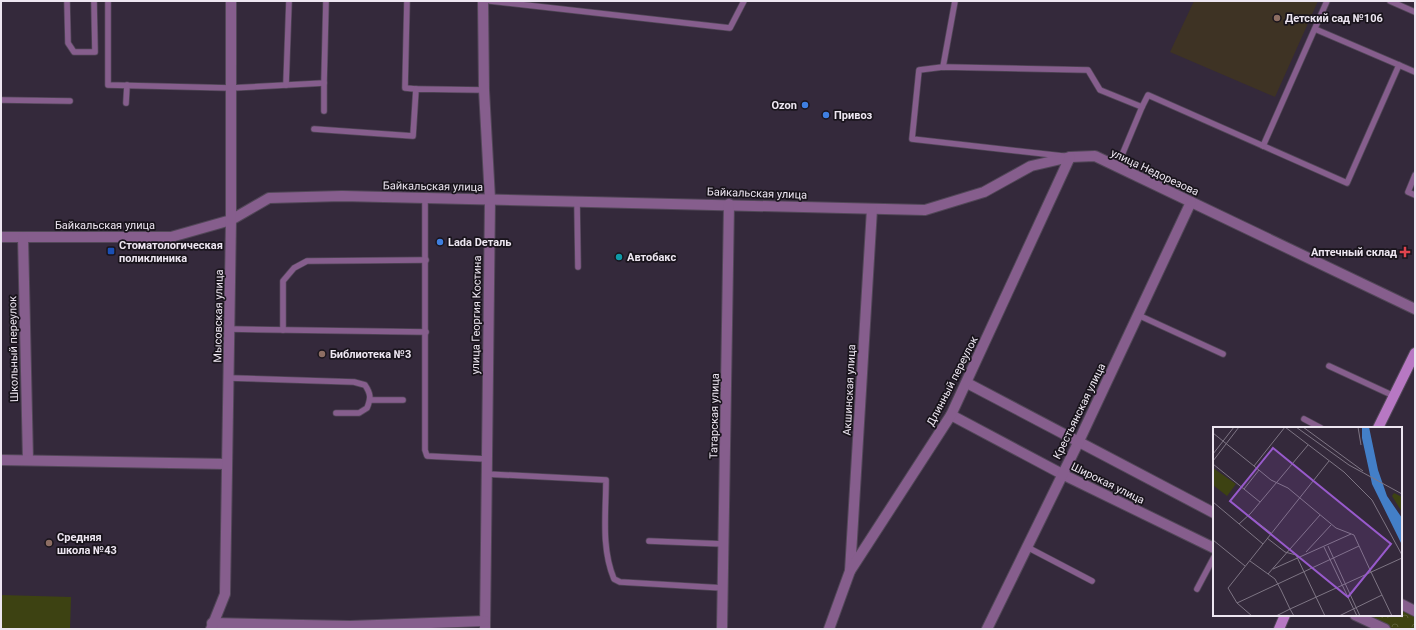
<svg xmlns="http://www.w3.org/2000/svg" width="1416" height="630" font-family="Roboto,sans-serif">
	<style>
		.education { fill: #3e3324 }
		.grass { fill: #3d4212 }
		.park { fill: url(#park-crowns) }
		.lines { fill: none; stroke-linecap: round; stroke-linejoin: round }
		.lane-casing { stroke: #524758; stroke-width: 7 }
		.street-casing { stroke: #524758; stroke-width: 12 }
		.secondary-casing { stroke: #524758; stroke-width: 12 }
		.lane { stroke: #865e8d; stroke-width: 5.5 }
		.street { stroke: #865e8d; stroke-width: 10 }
		.secondary { stroke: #b778c3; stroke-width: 10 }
		.education-dot { fill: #8d6e63; stroke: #19141c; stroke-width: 1.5 }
		.shop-dot { fill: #3f7fe0; stroke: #19141c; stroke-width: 1.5 }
		.transit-dot { fill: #1a4fb4; stroke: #19141c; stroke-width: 1.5 }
		.health-dot { fill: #e0444e; stroke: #19141c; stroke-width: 1.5 }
		.culture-dot { fill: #0f9aa8; stroke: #19141c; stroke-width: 1.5 }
		.labels { text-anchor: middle; stroke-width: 3.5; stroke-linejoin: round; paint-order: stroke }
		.poi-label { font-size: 11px; font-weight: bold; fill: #ede6f1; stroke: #19141c; text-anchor: start }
		.street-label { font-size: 11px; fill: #ede6f1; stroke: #19141c }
		.inset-road { fill: none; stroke: #7e7584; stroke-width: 1 }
		.view { fill: #985acc; fill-opacity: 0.15; stroke: #985acc; stroke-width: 2 }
		.inset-edge { fill: none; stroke: #ede6f1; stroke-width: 2 }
	</style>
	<defs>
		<pattern id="park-crowns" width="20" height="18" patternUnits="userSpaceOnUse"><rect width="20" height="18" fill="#3d4212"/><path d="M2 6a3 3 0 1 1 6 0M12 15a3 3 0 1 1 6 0" fill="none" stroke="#595d35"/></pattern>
	</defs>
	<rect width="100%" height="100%" fill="#34293b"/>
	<!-- education -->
	<polygon class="education" points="1194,1 1318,1 1275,97 1170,52"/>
	<!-- grass -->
	<polygon class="grass" points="1,595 71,597 70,629 1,629"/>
	<!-- park -->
	<polygon class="park" points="1401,608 1415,615 1415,629 1392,629 1362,615 1401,615"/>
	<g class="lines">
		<defs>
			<g id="lane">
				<polyline points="67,1 68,43 74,52 95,52 94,1"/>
				<polyline points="108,1 108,85 231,88 324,83 326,1"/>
				<polyline points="407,1 405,88 416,89"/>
				<polyline points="490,1 730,28 744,1"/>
				<polyline points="1390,1 1415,12"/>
				<polyline points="1315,29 1399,65"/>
				<polyline points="943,67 955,1"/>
				<polyline points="286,85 289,1"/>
				<polyline points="1,100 70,101"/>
				<polyline points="126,103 127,85"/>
				<polyline points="324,111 324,83"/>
				<polyline points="314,129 413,136 416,89 484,90"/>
				<polyline points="1263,146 1327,1"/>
				<polyline points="1063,156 912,139 919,70 943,67 1088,70 1100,90 1142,107 1148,95 1347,183 1399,65 1415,72"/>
				<polyline points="1117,167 1142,107"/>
				<polyline points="1415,175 1408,192 1415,195"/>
				<polyline points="425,198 425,450 427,456 486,459"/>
				<polyline points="577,201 578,267"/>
				<polyline points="1138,315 1223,354"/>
				<polyline points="229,329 426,332"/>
				<polyline points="283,330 283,281 294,268 307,261 426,260"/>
				<polyline points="1329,366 1394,396"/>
				<path d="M229 378 354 382 365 385C371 394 371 398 367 408L359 413H336"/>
				<polyline points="370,400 403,400"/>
				<polyline points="1304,419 1321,428"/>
				<path d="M486 474 606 480C606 513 601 548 614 579L620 582 723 588"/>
				<polyline points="649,541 724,544"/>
				<polyline points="1027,547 1092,581"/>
				<polyline points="1197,589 1214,557"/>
			</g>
			<g id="street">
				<polyline points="483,1 484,90 490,199 485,629"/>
				<polyline points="1,237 171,237 231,220 269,198 342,196 925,210 984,192 1031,166 1070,157 1095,156 1415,309"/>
				<polyline points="23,237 28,460"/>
				<polyline points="967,383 1214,513"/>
				<polyline points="951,415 1062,474 1214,548"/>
				<polyline points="1,460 227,464"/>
				<polyline points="850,571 872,209"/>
				<polyline points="1401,604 1415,611"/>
				<polyline points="1355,615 1385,629"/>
				<polyline points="212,623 350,626 485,621"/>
				<polyline points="211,629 225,594 231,220 231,1"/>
				<polyline points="722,629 729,204"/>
				<polyline points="829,629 850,571 951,415 1070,157"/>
				<polyline points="987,629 1078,443 1191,202"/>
			</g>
			<g id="secondary">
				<polyline points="1378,428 1415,353"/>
				<polyline points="1279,629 1285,615"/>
			</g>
		</defs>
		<!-- lane casing -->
		<use href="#lane" class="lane-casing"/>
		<!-- street casing -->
		<use href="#street" class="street-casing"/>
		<!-- secondary casing -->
		<use href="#secondary" class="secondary-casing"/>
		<!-- lane -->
		<use href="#lane" class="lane"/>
		<!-- street -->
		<use href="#street" class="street"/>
		<!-- secondary -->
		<use href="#secondary" class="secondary"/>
	</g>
	<!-- markers -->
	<g class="education-dot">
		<circle cx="1277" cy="18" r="4"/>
		<circle cx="322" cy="354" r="4"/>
		<circle cx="49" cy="543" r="4"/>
	</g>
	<g class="shop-dot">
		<circle cx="805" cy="105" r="4"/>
		<circle cx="826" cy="115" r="4"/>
		<circle cx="440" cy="242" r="4"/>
	</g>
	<rect class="transit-dot" x="107" y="247" width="8" height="8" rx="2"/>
	<path class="health-dot" d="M1403 246h4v4h4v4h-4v4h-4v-4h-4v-4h4z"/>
	<circle class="culture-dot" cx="619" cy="257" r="4"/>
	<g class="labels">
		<!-- poi labels -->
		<g class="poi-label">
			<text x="1285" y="22">Детский сад №106</text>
			<text x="797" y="109" text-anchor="end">Ozon</text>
			<text x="834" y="119">Привоз</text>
			<text x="448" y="246">Lada Dеталь</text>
			<text x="119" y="249">Стоматологическая<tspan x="119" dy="13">поликлиника</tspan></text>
			<text x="1397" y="256" text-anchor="end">Аптечный склад</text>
			<text x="627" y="261">Автобакс</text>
			<text x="330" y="358">Библиотека №3</text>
			<text x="57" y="541">Средняя<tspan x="57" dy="13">школа №43</tspan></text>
		</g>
		<!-- street labels -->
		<g class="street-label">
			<text transform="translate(1155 172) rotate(25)" y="4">улица Недорезова</text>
			<text transform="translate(433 186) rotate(1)" y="4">Байкальская улица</text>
			<text transform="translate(757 193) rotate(2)" y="4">Байкальская улица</text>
			<text x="105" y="229">Байкальская улица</text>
			<text transform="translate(476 315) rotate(-89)" y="4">улица Георгия Костина</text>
			<text transform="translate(218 316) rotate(-89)" y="4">Мысовская улица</text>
			<text transform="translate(13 349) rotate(-91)" y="4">Школьный переулок</text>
			<text transform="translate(952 381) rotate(-63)" y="4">Длинный переулок</text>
			<text transform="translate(849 390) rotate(-87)" y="4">Акшинская улица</text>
			<text transform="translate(1079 411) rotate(-64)" y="4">Крестьянская улица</text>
			<text transform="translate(714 416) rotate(-89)" y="4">Татарская улица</text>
			<text transform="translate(1108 483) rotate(26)" y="4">Широкая улица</text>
		</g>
	</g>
	<!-- overview -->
	<g transform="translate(1213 427)">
		<rect width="189" height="189" fill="#34293b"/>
		<path d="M0 41 23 57 14 69 0 58ZM181 66 189 70V85L179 69Z" fill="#3d4212"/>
		<path d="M149 0H156L165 43 174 69 189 91V118L159 57 149 11Z" fill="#437fc8"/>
		<path class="inset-road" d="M72 0 131 45 159 73 189 128M83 0 136 38 189 67M90 0 150 44M145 0 148 18M0 6 41 39 72 0M0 27 21 0M0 34 26 0M0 37 47 75M41 39 58 53 75 61 123 101 141 108 158 145M31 62 46 43M0 75 50 117M35 88 58 106M26 97 38 86 95 18M54 111 72 125 83 128 112 189M0 113 32 139M115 119 147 189M111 120 144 189M93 125 118 98M37 134 62 152 68 163 77 182 63 189M60 142 138 107M55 147 107 88M169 168 179 189M24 176 146 119M39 189 24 176 15 161 116 34M81 189 77 182 189 131M126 189 169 168 158 145"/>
		<path class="view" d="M60 21 178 117 135 170 17 74Z"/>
		<rect width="189" height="189" class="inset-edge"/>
	</g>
	<!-- border -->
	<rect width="1416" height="630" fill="none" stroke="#ede6f1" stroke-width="4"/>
</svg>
